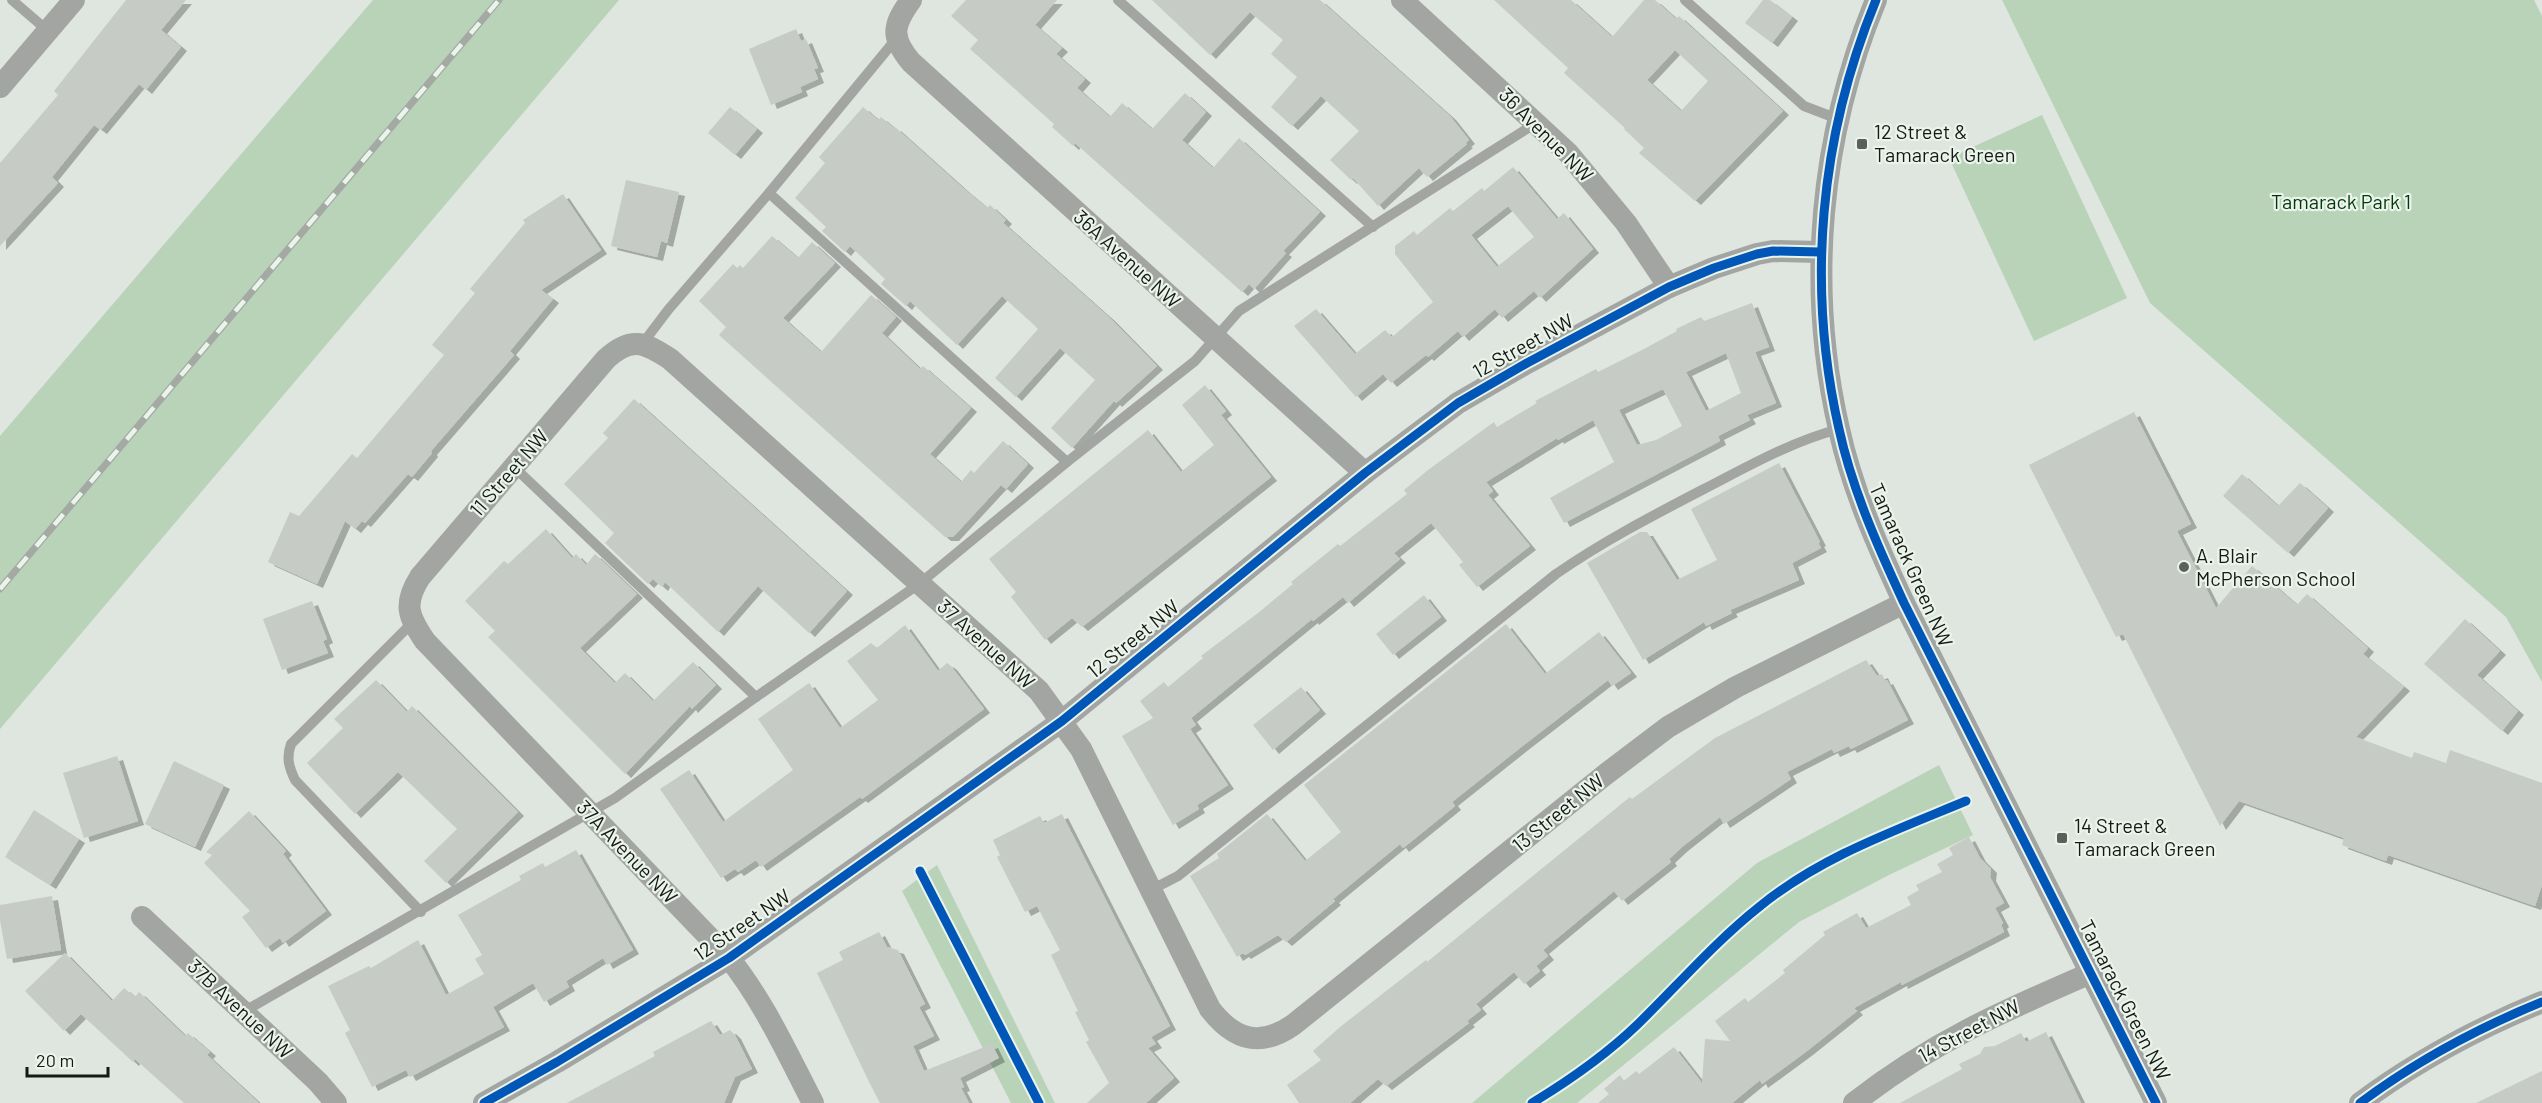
<svg xmlns="http://www.w3.org/2000/svg" width="2542" height="1103" font-family="Barlow,sans-serif">
	<style>
		.green { fill: #b9d3b9 }
		.building { fill: #c6cbc6; fill-rule: evenodd; filter: url(#shadow) }
		.lines { fill: none; stroke-linecap: round; stroke-linejoin: round }
		.service { stroke: #a3a5a3; stroke-width: 10 }
		.minor { stroke: #a3a5a3; stroke-width: 22 }
		.rail-casing { stroke: #a4a9a4; stroke-width: 7 }
		.rail { stroke: #eaf4ea; stroke-width: 4.5; stroke-dasharray: 14; stroke-linecap: butt }
		.cycleway-casing { stroke: #eaf4ea; stroke-width: 13 }
		.cycleway { stroke: #0057b8; stroke-width: 9 }
		.poi-dot { fill: #5c605c; stroke: #eaf4ea; stroke-width: 2 }
		.labels { text-anchor: middle; stroke-width: 4.5; stroke-linejoin: round; paint-order: stroke }
		.poi-label { font-size: 20px; fill: #151915; stroke: #eaf4ea; text-anchor: start }
		.street-label { font-size: 20px; fill: #151915; stroke: #eaf4ea }
		.park-label { font-size: 20px; fill: #04360c; stroke: #eaf4ea }
	</style>
	<defs>
		<filter id="shadow"><feDropShadow dx="6" dy="4" stdDeviation="0" flood-color="#0004"/></filter>
	</defs>
	<rect width="100%" height="100%" fill="#dfe5df"/>
	<!-- green -->
	<g class="green">
		<polygon points="373,0 619,0 0,729 0,436"/>
		<polygon points="2002,0 2534,0 2542,16 2542,682 2506,617 2150,303"/>
		<polygon points="2042,115 2127,298 2034,341 1949,158"/>
		<polygon points="1939,765 1973,835 1889,875 1799,922 1577,1103 1472,1103 1757,863"/>
		<polygon points="937,865 1055,1103 1011,1103 902,891"/>
	</g>
	<!-- building -->
	<g class="building">
		<polygon points="126,0 186,0 161,30 181,47 146,90 139,84 101,130 94,125 52,177 58,183 0,246 0,163 58,95 54,91"/>
		<polygon points="966,0 1057,0 1035,25 1062,48 1056,54 1085,79 1077,88 1110,117 1122,103 1152,129 1185,93 1206,112 1182,140 1213,168 1239,138 1320,212 1283,251 1286,253 1254,289 1249,284 1242,292 1075,143 1073,146 1052,127 1054,124 970,49 978,40 951,16"/>
		<polygon points="1152,0 1320,0 1450,116 1469,140 1465,143 1467,144 1427,177 1419,168 1378,206 1353,178 1351,180 1330,160 1359,131 1321,96 1292,126 1271,107 1297,77 1271,54 1283,40 1250,12 1210,55"/>
		<path d="M1494 0H1571L1612 37 1644 0H1655L1676 19 1679 16 1783 111 1695 201 1639 153 1644 148 1624 129 1625 128 1564 73 1568 68ZM1675 50 1708 81 1681 111 1647 80Z"/>
		<polygon points="1763,0 1770,0 1792,17 1772,43 1745,23"/>
		<polygon points="796,29 801,41 806,39 818,68 814,69 818,79 800,87 802,92 771,105 749,49"/>
		<polygon points="730,107 757,129 735,155 708,133"/>
		<polygon points="863,107 878,120 881,117 894,128 895,127 963,188 987,208 990,205 1006,220 1003,223 1110,318 1157,366 1116,403 1114,401 1072,448 1051,428 1095,380 1060,348 1016,397 995,378 1038,329 1034,325 1002,296 957,345 910,301 906,306 881,284 885,279 850,246 845,252 822,231 826,227 795,198 825,163 819,157"/>
		<path d="M1513 167 1557 219 1564 213 1593 249 1540 298 1534 291 1502 318 1495 309 1463 337 1458 331 1428 357 1426 355 1391 383 1383 374 1356 397 1294 326 1316 309 1355 354 1385 330 1392 337 1433 302 1395 254V246L1414 231 1417 235 1450 208 1453 211 1482 188 1484 191ZM1508 206 1534 237 1497 267 1471 235Z"/>
		<polygon points="626,180 679,192 667,243 661,241 657,257 611,246"/>
		<polygon points="563,194 601,250 541,290 553,299 510,351 514,355 431,451 432,453 412,477 408,474 365,523 362,521 355,529 345,521 317,584 268,562 290,512 299,516 352,454 357,458 444,355 432,345 475,293 470,289 525,223 523,220"/>
		<polygon points="772,236 798,258 812,242 835,263 783,318 821,352 871,295 896,317 882,333 920,369 923,366 971,408 930,454 961,482 971,470 974,473 1003,441 1028,464 1006,489 1001,485 953,537 945,537 719,335 726,327 699,301 733,264 737,268 740,265 743,268"/>
		<path d="M1752 303 1769 347 1755 352 1776 403 1747 415 1750 420 1718 436 1720 441 1564 523 1550 498 1614 462 1593 420 1558 440 1557 438 1486 482 1493 491 1488 495 1530 546 1477 587 1459 565 1463 562 1431 523 1394 553 1400 559 1348 603 1343 597 1313 621 1312 619 1191 718 1196 725 1190 729 1228 785 1197 805 1199 809 1173 825 1122 736 1153 718 1140 701 1164 682 1168 687 1203 658 1201 656 1258 613 1293 584 1291 582 1338 544 1340 546 1407 494 1404 490 1428 470 1494 422 1497 427 1537 403 1535 401 1596 369 1598 372 1642 350 1677 331 1676 329 1701 317 1704 321ZM1726 353 1741 393 1706 411 1686 372ZM1663 389 1682 426 1656 440 1637 445 1619 410Z"/>
		<polygon points="1205,385 1226,411 1221,415 1271,477 1082,627 1072,618 1045,640 1011,597 1016,592 989,559 1148,430 1181,472 1214,445 1182,405"/>
		<polygon points="634,399 847,591 809,633 758,586 718,632 665,582 662,587 653,579 648,584 605,543 614,533 564,484 608,438 603,433"/>
		<polygon points="2134,412 2191,524 2177,531 2216,608 2252,566 2297,605 2307,594 2368,648 2363,654 2404,687 2356,737 2412,758 2414,752 2446,763 2450,750 2542,783 2542,885 2535,906 2388,855 2386,861 2342,845 2344,838 2239,801 2220,826 2123,634 2116,637 2029,465"/>
		<polygon points="1779,463 1820,542 1818,543 1821,548 1792,563 1799,580 1730,610 1732,613 1706,626 1704,622 1643,660 1587,563 1640,532 1647,532 1677,580 1717,560 1691,509"/>
		<polygon points="2242,474 2278,506 2300,483 2328,508 2288,553 2223,496"/>
		<polygon points="546,529 572,558 576,554 586,565 595,554 637,594 580,648 615,683 625,673 653,701 693,662 716,685 692,709 690,706 625,774 488,637 495,631 465,601 504,561 508,564"/>
		<polygon points="1424,595 1441,617 1393,655 1376,634"/>
		<polygon points="312,601 327,639 323,641 328,653 282,670 263,619"/>
		<polygon points="2465,619 2500,651 2477,675 2518,711 2502,731 2424,664"/>
		<polygon points="1506,624 1545,674 1599,632 1631,673 1612,686 1608,680 1525,744 1452,802 1455,806 1418,836 1403,848 1400,844 1333,899 1335,901 1286,942 1278,935 1245,955 1243,953 1237,957 1190,876 1219,858 1217,854 1267,814 1305,861 1341,832 1304,785"/>
		<polygon points="905,625 938,671 947,663 951,666 984,709 862,799 860,797 761,867 756,860 738,872 735,869 721,878 660,789 689,770 723,822 793,770 758,719 809,683 840,728 878,700 847,661 871,643 877,648"/>
		<polygon points="1866,660 1877,676 1882,674 1885,681 1887,680 1908,720 1851,749 1849,746 1834,753 1832,749 1787,772 1791,779 1724,824 1720,817 1682,847 1669,859 1671,862 1622,901 1614,891 1543,950 1548,956 1536,966 1540,971 1524,984 1514,972 1476,1004 1481,1010 1467,1021 1469,1023 1386,1086 1378,1079 1350,1103 1299,1103 1287,1085 1321,1060 1313,1051 1340,1027 1426,960 1427,962 1630,797 1632,799 1715,738"/>
		<polygon points="376,680 407,712 412,706 518,812 446,883 424,861 457,829 398,772 355,814 307,763 343,728 334,719"/>
		<polygon points="1301,687 1320,710 1273,750 1253,725"/>
		<polygon points="117,756 138,821 84,838 63,773"/>
		<polygon points="174,761 224,785 195,847 145,824"/>
		<polygon points="34,810 79,839 50,885 5,857"/>
		<polygon points="249,811 286,851 283,854 326,911 283,943 280,938 266,948 242,917 250,911 204,863 212,855 206,852"/>
		<polygon points="1062,814 1170,1026 1151,1037 1156,1044 1148,1048 1174,1078 1146,1103 1087,1103 1109,1083 1086,1042 1089,1040 1075,1012 1078,1011 1051,955 1060,950 1037,906 1025,912 997,857 1000,855 993,840 1040,816 1044,823"/>
		<polygon points="1969,837 1980,858 1991,869 1990,877 2004,903 1995,908 2003,923 2001,925 2004,932 1902,985 1901,982 1854,1008 1857,1011 1807,1051 1762,1084 1760,1080 1732,1103 1598,1103 1609,1094 1604,1089 1620,1075 1624,1081 1636,1071 1639,1074 1674,1047 1702,1083 1705,1039 1730,1041 1715,1021 1745,998 1748,1002 1785,973 1783,970 1825,935 1823,932 1857,913 1866,928 1911,905 1907,897 1919,890 1916,885 1942,872 1937,864 1953,855 1949,848"/>
		<polygon points="576,850 633,950 607,965 603,958 566,981 569,987 544,1002 533,983 493,1007 504,1027 410,1077 406,1070 372,1087 345,1033 350,1030 328,986 369,966 371,968 418,940 446,995 484,974 475,959 482,955 458,915 521,880 519,876 543,863 545,867"/>
		<polygon points="52,896 61,950 7,959 0,920 0,905"/>
		<polygon points="879,932 887,947 898,950 925,1004 919,1007 934,1036 913,1046 924,1071 992,1044 999,1058 960,1078 964,1087 961,1088 969,1103 880,1103 869,1082 817,973 843,960 839,952"/>
		<polygon points="65,953 112,1001 124,988 135,997 139,992 185,1036 188,1033 210,1052 207,1055 259,1103 184,1103 135,1059 133,1062 81,1014 64,1031 25,991"/>
		<polygon points="711,1021 720,1035 730,1030 735,1035 752,1069 735,1077 724,1103 567,1103 655,1056 653,1052"/>
		<polygon points="2046,1032 2081,1103 1900,1103 1962,1069 1959,1064 1980,1054 1984,1047 1995,1046 2021,1033 2026,1042"/>
		<polygon points="2542,1071 2542,1103 2476,1103"/>
	</g>
	<g class="lines">
		<!-- service -->
		<g class="service">
			<polyline points="12,0 48,31"/>
			<polyline points="1118,0 1373,227"/>
			<polyline points="1685,0 1804,106 1838,119"/>
			<polyline points="769,193 1067,462"/>
			<polyline points="643,343 668,310 769,193 896,39"/>
			<polyline points="514,467 756,697"/>
			<path d="M412 623 291 744C286 758 289 767 295 780L421 912"/>
			<path d="M1151 890 1178 876 1556 574C1602 542 1652 516 1702 490 1747 467 1790 442 1839 429"/>
			<polyline points="243,1012 615,798 756,697 919,584 1067,462 1195,361 1239,311 1536,123"/>
		</g>
		<!-- minor -->
		<g class="minor">
			<path d="M911 0C893 25 890 37 911 62L1365 473"/>
			<polyline points="1402,0 1568,153 1626,223 1669,287"/>
			<path d="M1876 0C1820 136 1806 285 1839 429 1852 489 1878 547 1904 603L2156 1103"/>
			<polyline points="0,87 74,0"/>
			<polyline points="142,917 318,1082 336,1103"/>
			<polyline points="484,1103 557,1062 729,958 1062,721 1365,473 1458,403 1527,363 1669,287 1714,268 1757,254 1773,251 1820,252"/>
			<path d="M813 1103C787 1053 764 1002 729 958L425 641C408 616 403 604 420 577L606 359C631 336 644 342 670 359L1039 691 1081 749 1210 1009C1234 1040 1260 1048 1293 1025L1606 774 1668 727 1736 687 1904 603"/>
			<path d="M1854 1103C1930 1043 2003 1011 2091 973"/>
			<path d="M2360 1103C2415 1062 2478 1028 2542 1002"/>
		</g>
		<defs>
			<polyline id="rail" points="0,589 499,0"/>
		</defs>
		<!-- rail casing -->
		<use href="#rail" class="rail-casing"/>
		<!-- rail -->
		<use href="#rail" class="rail"/>
		<defs>
			<g id="cycleway">
				<path d="M1876 0C1820 136 1806 285 1839 429 1852 489 1878 547 1904 603L2156 1103"/>
				<polyline points="920,871 1039,1103"/>
				<polyline points="484,1103 557,1062 729,958 1062,721 1365,473 1458,403 1527,363 1669,287 1714,268 1757,254 1773,251 1820,252"/>
				<path d="M1532 1103C1570 1080 1606 1055 1638 1024 1678 985 1715 942 1759 907 1820 857 1894 831 1966 801"/>
				<path d="M2360 1103C2415 1062 2478 1028 2542 1002"/>
			</g>
		</defs>
		<!-- cycleway casing -->
		<use href="#cycleway" class="cycleway-casing"/>
		<!-- cycleway -->
		<use href="#cycleway" class="cycleway"/>
	</g>
	<!-- markers -->
	<g class="poi-dot">
		<rect x="1856" y="138" width="12" height="12" rx="3"/>
		<circle cx="2184" cy="567" r="6"/>
		<rect x="2056" y="832" width="12" height="12" rx="3"/>
	</g>
	<g class="labels">
		<!-- poi labels -->
		<g class="poi-label">
			<text x="1874" y="139">12 Street &amp;<tspan x="1874" dy="23">Tamarack Green</tspan></text>
			<text x="2196" y="563">A. Blair<tspan x="2196" dy="23">McPherson School</tspan></text>
			<text x="2074" y="833">14 Street &amp;<tspan x="2074" dy="23">Tamarack Green</tspan></text>
		</g>
		<!-- street labels -->
		<g class="street-label">
			<text transform="translate(1546 135) rotate(45)" y="7">36 Avenue NW</text>
			<text transform="translate(1127 259) rotate(42)" y="7">36A Avenue NW</text>
			<text transform="translate(1523 346) rotate(-29)" y="7">12 Street NW</text>
			<text transform="translate(509 473) rotate(-49)" y="7">11 Street NW</text>
			<text transform="translate(1911 565) rotate(66)" y="7">Tamarack Green NW</text>
			<text transform="translate(1133 639) rotate(-39)" y="7">12 Street NW</text>
			<text transform="translate(986 644) rotate(42)" y="7">37 Avenue NW</text>
			<text transform="translate(1558 813) rotate(-39)" y="7">13 Street NW</text>
			<text transform="translate(627 852) rotate(46)" y="7">37A Avenue NW</text>
			<text transform="translate(742 925) rotate(-34)" y="7">12 Street NW</text>
			<text transform="translate(2125 1000) rotate(63)" y="7">Tamarack Green NW</text>
			<text transform="translate(240 1009) rotate(43)" y="7">37B Avenue NW</text>
			<text transform="translate(1969 1031) rotate(-28)" y="7">14 Street NW</text>
		</g>
		<!-- park labels -->
		<g class="park-label">
			<text x="2341" y="209">Tamarack Park 1</text>
		</g>
	</g>
	<!-- scale -->
	<path d="M27 1067v9h81v-9" fill="none" stroke="#151915" stroke-width="3"/>
	<text x="36" y="1067" font-size="18" fill="#151915" stroke="#eaf4ea" stroke-width="4.5" paint-order="stroke">20 m</text>
</svg>
